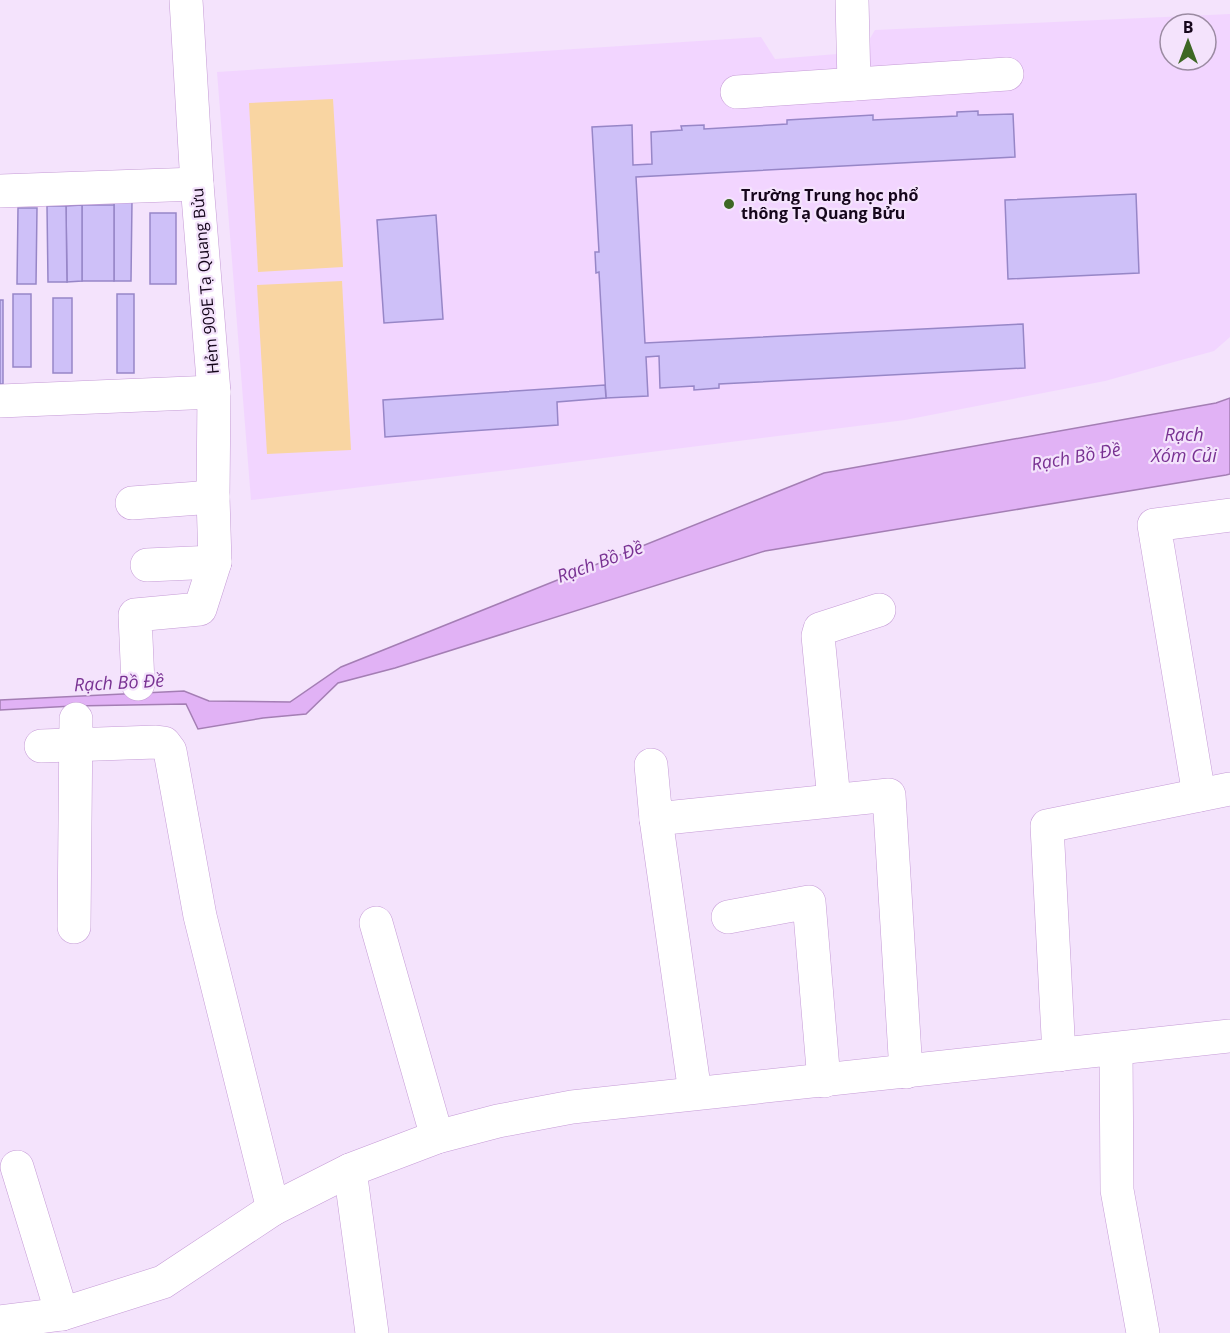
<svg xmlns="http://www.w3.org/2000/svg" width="1230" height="1333" font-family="'Open Sans',sans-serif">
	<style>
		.built { fill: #f2d5ff; fill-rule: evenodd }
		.green { fill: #f9d5a2 }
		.water { fill: #e1b2f5; stroke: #a47eb4; stroke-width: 1.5 }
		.building { fill: #cec0f8; stroke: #9786c7; stroke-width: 1.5 }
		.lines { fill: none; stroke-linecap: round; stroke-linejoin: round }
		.minor-casing { stroke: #c59bd6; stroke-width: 34 }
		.minor { stroke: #fff; stroke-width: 33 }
		.poi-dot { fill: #3d6724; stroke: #f4e3fc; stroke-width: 2 }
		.labels { text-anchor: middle; stroke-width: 4.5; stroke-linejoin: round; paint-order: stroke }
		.poi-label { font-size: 16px; font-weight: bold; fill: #15061b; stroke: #f4e3fc; text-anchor: start }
		.street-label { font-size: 16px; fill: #15061b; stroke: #f4e3fc }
		.water-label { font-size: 18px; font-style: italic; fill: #783192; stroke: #f4e3fc }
	</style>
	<rect width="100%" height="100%" fill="#f4e3fc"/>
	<!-- built -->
	<path class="built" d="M1230 14V337L1214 351 1105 381 905 420 524 468 251 500 217 72 761 37 775 59 862 52 875 30ZM1170 24H1206V60H1170Z"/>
	<!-- green -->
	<g class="green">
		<polygon points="333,99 343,267 258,272 249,103"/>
		<polygon points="342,281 351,450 267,454 257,285"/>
	</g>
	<!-- water -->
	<polygon class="water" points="1230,398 1230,474 1226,475 765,551 395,668 338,683 306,714 263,718 198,729 186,704 73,706 0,710 0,700 184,691 209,701 290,702 341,667 824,473 1216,403"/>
	<!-- building -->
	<g class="building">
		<polygon points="978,111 978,115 1013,114 1015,157 636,177 645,343 1023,324 1025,368 719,384 719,388 694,390 694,386 660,388 659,356 646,357 648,396 606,398 599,272 596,273 595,252 599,252 592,127 632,125 633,165 652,164 651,132 682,130 681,126 704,125 704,129 787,124 787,120 873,115 873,120 957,116 957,112"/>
		<polygon points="1136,194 1139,273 1008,279 1005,200"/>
		<polygon points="114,201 132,201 131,281 114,281"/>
		<rect x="82" y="205" width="32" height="76"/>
		<polygon points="82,205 82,281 67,282 66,206"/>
		<polygon points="47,206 66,206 67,282 48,282"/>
		<polygon points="18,208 37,208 36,284 17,284"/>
		<rect x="150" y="213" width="26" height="71"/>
		<polygon points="436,215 443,319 384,323 377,220"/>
		<rect x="13" y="294" width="18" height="73"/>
		<rect x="117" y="294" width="17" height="79"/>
		<rect x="53" y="298" width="19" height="75"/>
		<rect x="0" y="300" width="3" height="84"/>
		<polygon points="605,385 606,398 557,402 558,425 385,437 383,400"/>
	</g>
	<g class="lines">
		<defs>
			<g id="minor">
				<polyline points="852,0 854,84"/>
				<polyline points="737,92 1007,74"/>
				<polyline points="0,191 197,184"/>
				<polyline points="0,401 214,392"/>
				<polyline points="132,503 213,497"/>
				<polyline points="147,565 215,562"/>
				<polyline points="138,684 135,615 200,609 215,562 213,497 214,392 197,184 186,0"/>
				<polyline points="41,746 156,742 164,743 170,751 200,916 273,1209"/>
				<polyline points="651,765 656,819 889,795 906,1072"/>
				<polyline points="1199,795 1154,525 1230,515"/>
				<polyline points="834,800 818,636 820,629 879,610"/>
				<polyline points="656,819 695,1093"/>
				<polyline points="728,917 809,902 824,1081"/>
				<polyline points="376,923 437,1137"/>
				<polyline points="74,927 76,719"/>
				<polyline points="1116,1049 1117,1190 1143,1333"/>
				<polyline points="1059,1055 1047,826 1230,789"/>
				<polyline points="17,1167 62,1314"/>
				<polyline points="350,1170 372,1333"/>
				<polyline points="0,1322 62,1314 163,1282 273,1209 350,1170 437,1137 498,1121 572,1107 1230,1036"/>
			</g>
		</defs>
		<!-- minor casing -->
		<use href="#minor" class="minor-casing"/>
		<!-- minor -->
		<use href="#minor" class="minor"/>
	</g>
	<!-- markers -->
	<circle class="poi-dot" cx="729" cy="204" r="6"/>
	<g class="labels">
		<!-- poi labels -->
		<g class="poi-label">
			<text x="741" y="201">Trường Trung học phổ<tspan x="741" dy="18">thông Tạ Quang Bửu</tspan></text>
		</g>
		<!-- street labels -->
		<g class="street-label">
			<text transform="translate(205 281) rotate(-95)" y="6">Hẻm 909E Tạ Quang Bửu</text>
		</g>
		<!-- water labels -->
		<g class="water-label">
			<text x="1184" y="441">Rạch<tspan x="1184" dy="21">Xóm Củi</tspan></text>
			<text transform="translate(1076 457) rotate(-10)" y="6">Rạch Bồ Đề</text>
			<text transform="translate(600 562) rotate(-20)" y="6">Rạch Bồ Đề</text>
			<text transform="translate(119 683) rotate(-3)" y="6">Rạch Bồ Đề</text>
		</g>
	</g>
	<!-- north arrow -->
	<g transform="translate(1188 42)"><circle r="28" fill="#f4e3fc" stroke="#9b8ba2" stroke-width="1.5"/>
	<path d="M0-4.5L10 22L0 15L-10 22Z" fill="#3d6724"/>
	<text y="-9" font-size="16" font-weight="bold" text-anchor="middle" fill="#15061b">B</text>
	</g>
</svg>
